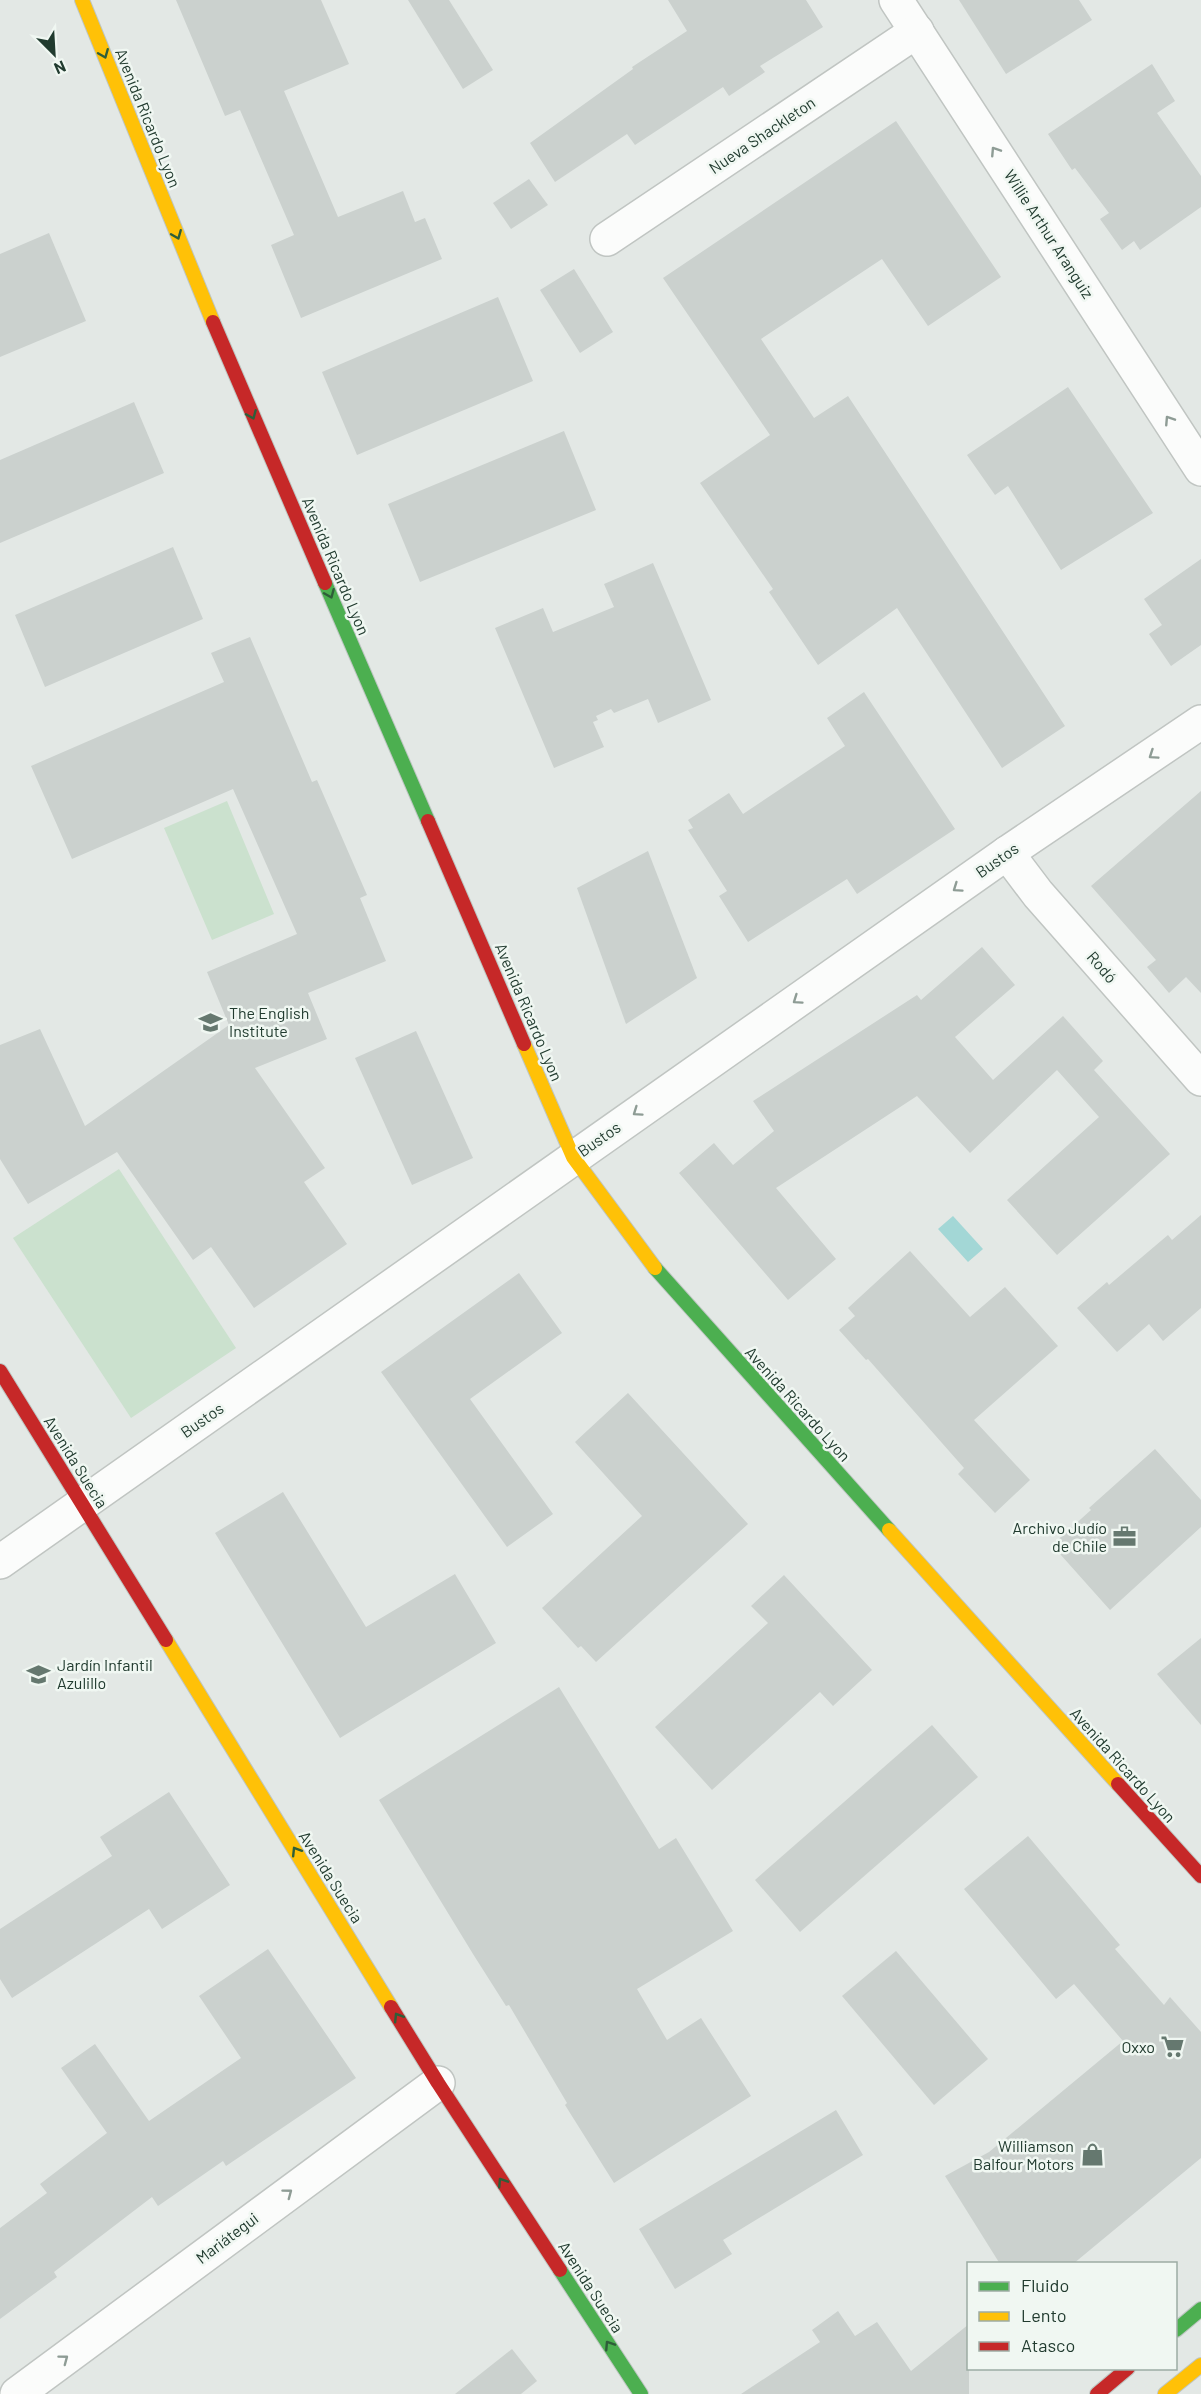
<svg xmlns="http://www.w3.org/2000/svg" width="1201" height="2394" font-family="Barlow,sans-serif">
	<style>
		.green { fill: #cbe1ce }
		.water { fill: #a3d7d6 }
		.building { fill: #cbd1ce }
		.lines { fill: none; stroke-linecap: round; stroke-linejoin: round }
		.street-casing { stroke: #c0c5c2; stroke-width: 36 }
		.fast-casing { stroke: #bec6c2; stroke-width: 16 }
		.slow-casing { stroke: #bec6c2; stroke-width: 16 }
		.jam-casing { stroke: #bec6c2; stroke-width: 16 }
		.street { stroke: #fbfcfb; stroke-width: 33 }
		.fast { stroke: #4caf50; stroke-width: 14 }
		.slow { stroke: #ffc107; stroke-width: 14 }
		.jam { stroke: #c62828; stroke-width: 14 }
		.oneway { stroke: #2e5e39 }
		.oneway2 { stroke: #8e9c95 }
		.labels { text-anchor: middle; stroke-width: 5; stroke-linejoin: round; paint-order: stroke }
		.street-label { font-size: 16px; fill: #213b2f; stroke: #f0f7f2 }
		.poi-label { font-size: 16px; fill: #213b2f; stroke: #f0f7f2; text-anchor: end }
	</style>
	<rect width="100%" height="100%" fill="#e3e8e5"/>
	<!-- green -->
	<g class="green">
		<polygon points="227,801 274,914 212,940 164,828"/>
		<polygon points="119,1169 236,1348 131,1418 13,1238"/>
	</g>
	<!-- water -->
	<polygon class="water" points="953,1216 983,1249 968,1262 938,1229"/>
	<!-- building -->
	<g class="building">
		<polygon points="176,0 321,0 349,64 284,91 338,217 403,191 415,222 425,218 442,259 301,318 271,245 294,235 240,110 225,116"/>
		<polygon points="408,0 449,0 493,70 463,89"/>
		<polygon points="668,0 806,0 823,27 760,66 765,72 729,96 723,87 635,145 627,134 555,182 530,143 633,69 632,67 687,31"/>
		<polygon points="959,0 1079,0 1092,20 1006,74"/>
		<polygon points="1152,64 1175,101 1157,113 1201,176 1201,207 1140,250 1134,241 1122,250 1100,219 1109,213 1075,168 1072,170 1048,134"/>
		<polygon points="896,121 1001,277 928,326 882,259 761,339 814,418 848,396 1065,726 1002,768 897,608 818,665 769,592 773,589 700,483 770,435 663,278"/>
		<polygon points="529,179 548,205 511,229 493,203"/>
		<polygon points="49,233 86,321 0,357 0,254"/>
		<polygon points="574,269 613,332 580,353 540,290"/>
		<polygon points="498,297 533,381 357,455 322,372"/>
		<polygon points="1068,387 1153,513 1061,570 1008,486 995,495 967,455"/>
		<polygon points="134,402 164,473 0,543 0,460"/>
		<polygon points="564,431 596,510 420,582 388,504"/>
		<polygon points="173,547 203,619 45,687 15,615"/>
		<polygon points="1201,559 1201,645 1171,666 1149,634 1162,625 1144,599"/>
		<polygon points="653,563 711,700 658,723 648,699 614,713 611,709 596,716 598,720 593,722 604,747 554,768 495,628 543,608 553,632 614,607 604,584"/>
		<polygon points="250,637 312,782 317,780 367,895 360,898 386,961 308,993 327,1039 255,1068 325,1168 304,1182 347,1244 254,1308 211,1247 193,1260 117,1152 28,1204 0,1159 0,1045 40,1029 85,1126 229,1025 207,972 297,934 233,789 72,859 31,766 224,682 211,653"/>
		<polygon points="864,692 955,829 857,894 847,879 748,942 719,896 727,891 688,830 693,828 688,820 729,793 743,814 845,746 827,718"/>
		<polygon points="1201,791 1201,993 1186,977 1169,993 1147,967 1156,960 1091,886"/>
		<polygon points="648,851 697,978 626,1024 577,888"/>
		<polygon points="982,947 1015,985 955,1037 993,1080 1063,1016 1103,1061 1094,1070 1170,1154 1057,1255 1007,1200 1099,1117 1057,1070 970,1153 917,1096 776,1188 836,1259 788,1300 679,1173 714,1143 733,1165 774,1131 753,1101 917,995 921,1000"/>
		<polygon points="416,1031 473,1158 412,1185 355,1058"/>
		<polygon points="1201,1215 1201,1308 1163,1341 1149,1324 1117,1352 1077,1308 1107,1282 1109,1285 1168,1235 1172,1240"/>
		<polygon points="910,1251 970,1317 1005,1287 1058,1346 974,1420 1030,1480 995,1513 958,1474 964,1468 868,1359 866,1360 839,1330 855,1316 848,1308"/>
		<polygon points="519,1273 562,1333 470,1399 553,1514 507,1547 381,1372"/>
		<polygon points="628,1393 748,1524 596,1662 581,1646 578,1648 542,1608 642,1516 575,1442"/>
		<polygon points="1155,1449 1201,1500 1201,1527 1110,1610 1052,1545 1091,1510 1089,1508"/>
		<polygon points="283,1492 366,1627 455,1574 496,1643 340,1738 215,1533"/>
		<polygon points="784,1575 872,1670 833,1706 820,1692 712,1790 655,1727 768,1623 751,1606"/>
		<polygon points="1201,1638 1201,1725 1157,1674"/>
		<polygon points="559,1687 659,1849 676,1838 733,1931 637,1989 667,2040 701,2018 751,2096 614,2183 565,2105 567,2103 509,2005 506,2006 473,1954 379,1800"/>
		<polygon points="932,1725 978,1777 800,1932 755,1880"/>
		<polygon points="169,1792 230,1885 162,1929 149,1909 12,1998 0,1979 0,1929 112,1856 100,1837"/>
		<polygon points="1028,1836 1120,1945 1115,1949 1164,2005 1170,1997 1201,2032 1201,2158 1073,2264 1000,2264 945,2176 989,2152 1123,2041 1074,1984 1056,1999 964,1889"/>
		<polygon points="268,1949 356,2078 226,2166 223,2161 158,2206 152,2197 54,2272 57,2277 0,2319 0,2228 47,2193 40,2184 107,2133 61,2068 95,2044 149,2121 241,2058 199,1996"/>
		<polygon points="896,1951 988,2059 934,2105 842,1996"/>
		<polygon points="836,2110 863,2155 723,2240 732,2254 675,2289 639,2229"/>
		<polygon points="838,2311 855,2336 877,2322 911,2371 969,2324 969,2394 741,2394 820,2342 812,2330"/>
		<polygon points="512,2349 537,2381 521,2394 455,2394"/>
	</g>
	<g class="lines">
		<defs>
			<g id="street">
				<polyline points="896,0 1201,469"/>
				<polyline points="607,239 917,31"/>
				<polyline points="1007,853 1038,894 1201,1079"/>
				<polyline points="0,1562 1007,853 1201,722"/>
				<polyline points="17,2394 438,2083"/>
			</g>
			<g id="fast">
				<polyline points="325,583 428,821"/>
				<polyline points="655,1268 889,1530"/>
				<polyline points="560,2270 641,2394"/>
				<polyline points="1176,2330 1201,2309"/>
			</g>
			<g id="slow">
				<polyline points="82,0 213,322"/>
				<polyline points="524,1044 573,1157 655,1268"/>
				<polyline points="889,1530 1118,1784"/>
				<polyline points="166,1640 391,2007"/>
				<polyline points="1165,2394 1201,2365"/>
			</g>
			<g id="jam">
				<polyline points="213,322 325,583"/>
				<polyline points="428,821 524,1044"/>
				<polyline points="0,1371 166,1640"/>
				<polyline points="1118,1784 1201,1876"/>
				<polyline points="391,2007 438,2083 560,2270"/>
				<polyline points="1097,2394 1128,2368"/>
			</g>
		</defs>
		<!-- street casing -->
		<use href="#street" class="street-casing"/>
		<!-- fast casing -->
		<use href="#fast" class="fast-casing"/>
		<!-- slow casing -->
		<use href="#slow" class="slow-casing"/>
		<!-- jam casing -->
		<use href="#jam" class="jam-casing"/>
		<!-- street -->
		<use href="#street" class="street"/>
		<!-- fast -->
		<use href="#fast" class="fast"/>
		<!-- slow -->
		<use href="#slow" class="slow"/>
		<!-- jam -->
		<use href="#jam" class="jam"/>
	</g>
	<!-- one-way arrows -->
	<defs><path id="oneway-chevron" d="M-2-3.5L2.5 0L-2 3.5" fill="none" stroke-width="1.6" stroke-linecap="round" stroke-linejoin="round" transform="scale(1.5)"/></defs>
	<g class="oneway">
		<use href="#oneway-chevron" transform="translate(104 54) rotate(68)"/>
		<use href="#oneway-chevron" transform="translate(177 235) rotate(68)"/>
		<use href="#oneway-chevron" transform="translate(252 415) rotate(67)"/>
		<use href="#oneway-chevron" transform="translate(330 594) rotate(67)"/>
		<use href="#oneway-chevron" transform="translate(296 1851) rotate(-122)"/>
		<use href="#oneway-chevron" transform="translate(398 2017) rotate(-122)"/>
		<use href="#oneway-chevron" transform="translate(502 2182) rotate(-123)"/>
		<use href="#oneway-chevron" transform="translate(609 2345) rotate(-123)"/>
	</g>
	<g class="oneway2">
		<use href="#oneway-chevron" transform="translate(995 151) rotate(-123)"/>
		<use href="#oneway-chevron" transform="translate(1169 420) rotate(-123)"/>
		<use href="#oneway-chevron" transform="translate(1153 755) rotate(146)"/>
		<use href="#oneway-chevron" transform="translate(957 888) rotate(145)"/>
		<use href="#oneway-chevron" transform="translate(797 1000) rotate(145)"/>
		<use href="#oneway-chevron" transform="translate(637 1112) rotate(145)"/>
		<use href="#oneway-chevron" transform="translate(288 2193) rotate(-37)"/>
		<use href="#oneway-chevron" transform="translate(64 2359) rotate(-37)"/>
	</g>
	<!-- icons -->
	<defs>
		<symbol id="school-bare" viewBox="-9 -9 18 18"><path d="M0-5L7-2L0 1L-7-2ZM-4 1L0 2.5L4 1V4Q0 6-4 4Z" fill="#65786f" stroke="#f0f7f2" stroke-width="2.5" paint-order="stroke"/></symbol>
		<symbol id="office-bare" viewBox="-9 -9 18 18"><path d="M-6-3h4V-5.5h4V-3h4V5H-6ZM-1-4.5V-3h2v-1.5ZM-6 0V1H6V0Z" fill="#65786f" stroke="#f0f7f2" stroke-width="2.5" paint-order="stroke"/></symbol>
		<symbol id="supermarket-bare" viewBox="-9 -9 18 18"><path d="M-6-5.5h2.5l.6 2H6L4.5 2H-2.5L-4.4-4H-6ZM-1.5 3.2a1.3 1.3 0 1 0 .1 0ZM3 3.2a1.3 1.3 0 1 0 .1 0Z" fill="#65786f" stroke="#f0f7f2" stroke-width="2.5" paint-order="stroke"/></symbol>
		<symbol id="shop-bare" viewBox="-9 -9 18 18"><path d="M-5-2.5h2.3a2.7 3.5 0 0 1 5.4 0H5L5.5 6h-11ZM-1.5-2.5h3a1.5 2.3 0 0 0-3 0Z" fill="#65786f" stroke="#f0f7f2" stroke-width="2.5" paint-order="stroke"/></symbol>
	</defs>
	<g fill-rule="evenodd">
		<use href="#school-bare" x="194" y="1006" width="33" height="33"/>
		<use href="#office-bare" x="1108" y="1520" width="33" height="33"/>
		<use href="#school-bare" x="22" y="1658" width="33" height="33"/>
		<use href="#supermarket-bare" x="1156" y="2030" width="33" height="33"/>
		<use href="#shop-bare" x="1076" y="2138" width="33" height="33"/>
	</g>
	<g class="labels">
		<!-- street labels -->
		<g class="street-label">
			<text transform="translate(148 118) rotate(68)" y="6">Avenida Ricardo Lyon</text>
			<text transform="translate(762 135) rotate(-34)" y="6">Nueva Shackleton</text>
			<text transform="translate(1049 234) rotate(57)" y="6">Willie Arthur Aranguiz</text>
			<text transform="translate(336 566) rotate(67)" y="6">Avenida Ricardo Lyon</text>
			<text transform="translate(997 860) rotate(-35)" y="6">Bustos</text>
			<text transform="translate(1102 967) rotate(49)" y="6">Rodó</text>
			<text transform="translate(529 1012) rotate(67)" y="6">Avenida Ricardo Lyon</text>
			<text transform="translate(599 1139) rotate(-35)" y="6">Bustos</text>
			<text transform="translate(798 1404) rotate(48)" y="6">Avenida Ricardo Lyon</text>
			<text transform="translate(202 1420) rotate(-35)" y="6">Bustos</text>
			<text transform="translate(76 1462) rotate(58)" y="6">Avenida Suecia</text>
			<text transform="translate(1123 1765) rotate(48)" y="6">Avenida Ricardo Lyon</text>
			<text transform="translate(331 1877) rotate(58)" y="6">Avenida Suecia</text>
			<text transform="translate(227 2238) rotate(-37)" y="6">Mariátegui</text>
			<text transform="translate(591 2287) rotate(57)" y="6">Avenida Suecia</text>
		</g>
		<!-- poi labels -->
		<g class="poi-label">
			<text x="229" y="1019" text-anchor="start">The English<tspan x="229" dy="18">Institute</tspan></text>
			<text x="1107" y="1534">Archivo Judío<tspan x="1107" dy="18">de Chile</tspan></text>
			<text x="57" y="1671" text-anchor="start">Jardín Infantil<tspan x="57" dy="18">Azulillo</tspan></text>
			<text x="1155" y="2053">Oxxo</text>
			<text x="1074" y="2152">Williamson<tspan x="1074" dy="18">Balfour Motors</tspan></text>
		</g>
	</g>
	<!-- legend -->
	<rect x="967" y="2262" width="210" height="108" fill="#f0f7f2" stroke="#9daca4" stroke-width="1.5"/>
	<rect x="979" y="2282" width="30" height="9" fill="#4caf50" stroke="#9daca4" stroke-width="1.5"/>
	<text x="1021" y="2292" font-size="18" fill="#213b2f">Fluido</text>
	<rect x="979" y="2312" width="30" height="9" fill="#ffc107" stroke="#9daca4" stroke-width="1.5"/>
	<text x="1021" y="2322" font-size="18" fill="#213b2f">Lento</text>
	<rect x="979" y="2342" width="30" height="9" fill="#c62828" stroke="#9daca4" stroke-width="1.5"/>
	<text x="1021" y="2352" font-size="18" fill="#213b2f">Atasco</text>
	<!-- north arrow -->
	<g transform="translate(54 54) rotate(156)" stroke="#f0f7f2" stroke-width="4.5" paint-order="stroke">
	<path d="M0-4.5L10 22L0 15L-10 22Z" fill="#213b2f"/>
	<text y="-9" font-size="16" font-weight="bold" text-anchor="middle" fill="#213b2f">N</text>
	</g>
</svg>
